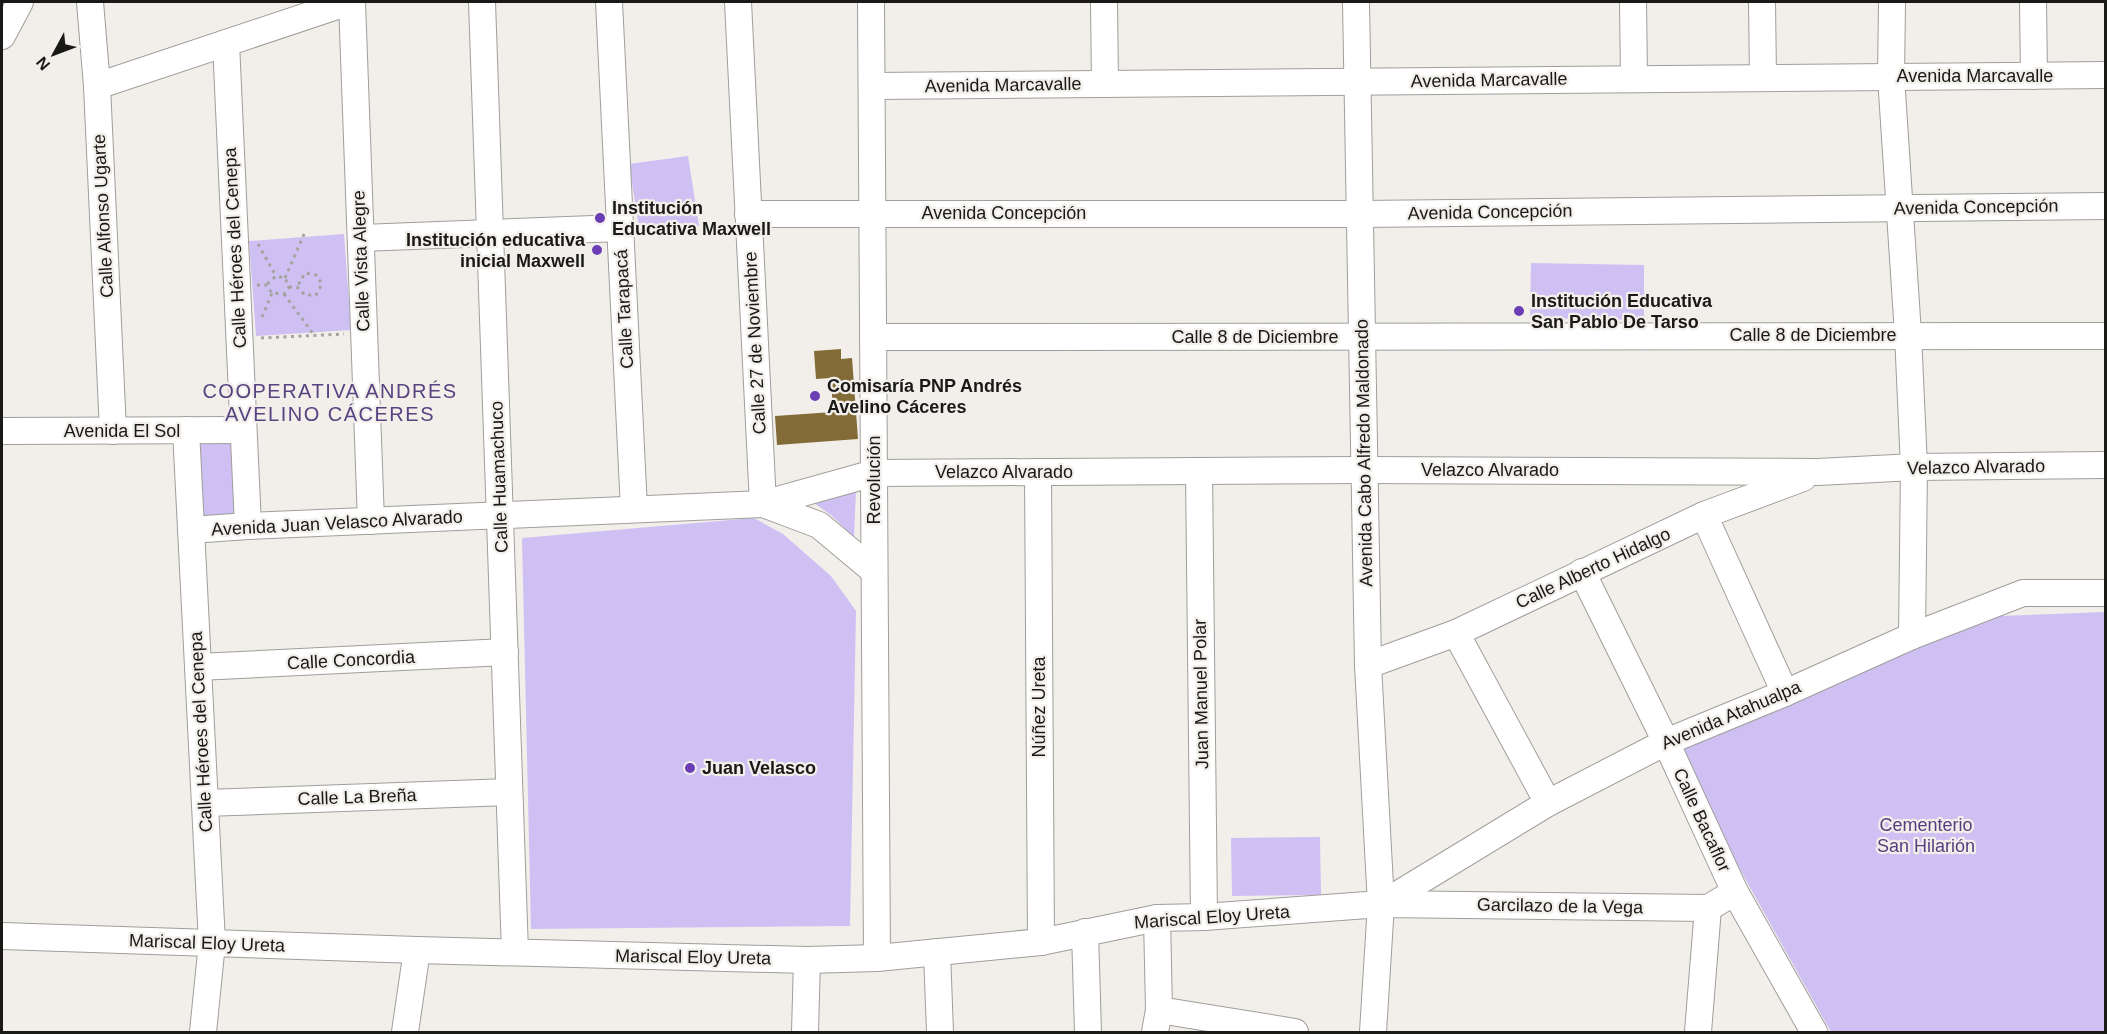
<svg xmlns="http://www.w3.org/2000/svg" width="2107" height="1034" font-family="Arial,sans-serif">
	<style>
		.green { fill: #cec0f3 }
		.building { fill: #826b37 }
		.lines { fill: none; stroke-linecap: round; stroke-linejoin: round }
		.minor-casing { stroke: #a09e9a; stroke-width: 28 }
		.path { stroke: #a4a39f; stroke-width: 3; stroke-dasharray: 3 4.5; stroke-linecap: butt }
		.minor { stroke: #fff; stroke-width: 26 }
		.poi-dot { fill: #6c3eb6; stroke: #f2efeb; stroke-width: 2 }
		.labels { text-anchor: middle; stroke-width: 4.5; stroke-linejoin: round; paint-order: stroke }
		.street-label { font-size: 18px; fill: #191917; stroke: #f2efeb }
		.poi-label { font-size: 18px; font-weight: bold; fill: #191917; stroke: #f2efeb; text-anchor: start }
		.park-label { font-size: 18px; fill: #533e7f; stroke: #f2efeb }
		.neighbourhood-label { font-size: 20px; letter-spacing: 1.5px; fill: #564380; stroke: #f2efeb }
	</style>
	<rect width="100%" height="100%" fill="#f2efeb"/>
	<!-- green -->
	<g class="green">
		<polygon points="688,156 699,226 640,234 629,164"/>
		<polygon points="344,234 351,330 256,336 249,241"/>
		<polygon points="1531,263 1644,265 1644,320 1530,318"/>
		<polygon points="234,438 236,517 201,517 199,439"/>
		<polygon points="856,491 854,537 831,515 807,498"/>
		<polygon points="754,518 783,534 831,576 856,611 850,926 531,929 522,538"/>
		<polygon points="2105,612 2105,1032 1831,1032 1673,750 1973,617"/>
		<polygon points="1320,837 1321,895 1232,896 1231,838"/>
	</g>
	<!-- building -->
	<polygon class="building" points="841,349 841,359 852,358 858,439 777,445 775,416 833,412 831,378 816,379 814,351"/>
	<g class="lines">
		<defs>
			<g id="minor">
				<polyline points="90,2 97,86 113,431"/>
				<polyline points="352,2 371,521"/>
				<polyline points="482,2 515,952"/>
				<polyline points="609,2 634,509"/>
				<polyline points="738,2 763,504 819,525 874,571"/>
				<polyline points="871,2 877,958"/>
				<polyline points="1104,2 1105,84"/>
				<polyline points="1356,2 1368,665 1381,904 1373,1032"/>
				<polyline points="1633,2 1634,79"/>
				<polyline points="1762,2 1763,78"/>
				<polyline points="1892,2 1891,77 1908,334 1914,467 1912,636"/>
				<polyline points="2033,2 2034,76"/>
				<polyline points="2,36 20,2"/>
				<polyline points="226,43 248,526"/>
				<polyline points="97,86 349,2"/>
				<polyline points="872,86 2106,75"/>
				<polyline points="748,214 1360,214 2106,206"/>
				<polyline points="361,238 620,228"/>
				<polyline points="873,337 2106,336"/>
				<polyline points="186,430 212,943 203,1032"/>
				<polyline points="2,431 243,430"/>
				<polyline points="1199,471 1204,917"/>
				<polyline points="1038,472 1041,942"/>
				<polyline points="1704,515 1785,693"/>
				<polyline points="191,530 248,526 763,504 874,473 1364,470 1818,472 1914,467 2106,465"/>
				<polyline points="1582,572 1666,742 1735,892 1814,1032"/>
				<polyline points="1456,633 1548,803"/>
				<polyline points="1368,665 1456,633 1704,515 1803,478"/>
				<polyline points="198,667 505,652"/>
				<polyline points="205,803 509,792"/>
				<polyline points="1382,904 1548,803 1666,742 1785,693 1912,636 2023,593 2106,593"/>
				<polyline points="1085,932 1088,1032"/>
				<polyline points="2,936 417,950 807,960 877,958 1041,942 1157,918 1204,917 1381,904 1708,908 1735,892"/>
				<polyline points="937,952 940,1032"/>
				<polyline points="1159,1010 1295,1032"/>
				<polyline points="405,1032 417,950"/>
				<polyline points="805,1032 807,960"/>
				<polyline points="1155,1032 1159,1010 1157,918"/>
				<polyline points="1698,1032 1708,908"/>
			</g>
		</defs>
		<!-- minor casing -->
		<use href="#minor" class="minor-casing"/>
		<!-- path -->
		<g class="path">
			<polyline points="258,244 276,276"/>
			<polyline points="285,278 305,232"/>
			<polyline points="257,285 266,285 272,293 284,294 289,287 285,278 276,276 266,285"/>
			<polyline points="289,287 297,287 305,295 316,295 322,284 316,275 305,273 297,287"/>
			<polyline points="284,294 314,335"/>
			<polyline points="262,317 272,293"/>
			<polyline points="261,338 344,334"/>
		</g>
		<!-- minor -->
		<use href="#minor" class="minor"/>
	</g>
	<!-- markers -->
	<g class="poi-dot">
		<circle cx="600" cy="218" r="6"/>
		<circle cx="597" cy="250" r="6"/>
		<circle cx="1519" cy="311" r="6"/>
		<circle cx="815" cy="396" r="6"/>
		<circle cx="690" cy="768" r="6"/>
	</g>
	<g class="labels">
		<!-- street labels -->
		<g class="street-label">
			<text x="1975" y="82">Avenida Marcavalle</text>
			<text transform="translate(1489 80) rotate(-1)" y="6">Avenida Marcavalle</text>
			<text transform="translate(1003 85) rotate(-1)" y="6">Avenida Marcavalle</text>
			<text transform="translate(1976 207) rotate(-1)" y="6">Avenida Concepción</text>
			<text transform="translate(1490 212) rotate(-1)" y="6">Avenida Concepción</text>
			<text x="1004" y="219">Avenida Concepción</text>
			<text transform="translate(103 216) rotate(-93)" y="6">Calle Alfonso Ugarte</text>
			<text transform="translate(235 248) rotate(-93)" y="6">Calle Héroes del Cenepa</text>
			<text transform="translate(361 261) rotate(-92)" y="6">Calle Vista Alegre</text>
			<text transform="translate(624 309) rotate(-93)" y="6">Calle Tarapacá</text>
			<text x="1813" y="341">Calle 8 de Diciembre</text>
			<text x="1255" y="343">Calle 8 de Diciembre</text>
			<text transform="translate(755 343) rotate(-93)" y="6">Calle 27 de Noviembre</text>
			<text x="122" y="437">Avenida El Sol</text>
			<text transform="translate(1364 453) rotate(-91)" y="6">Avenida Cabo Alfredo Maldonado</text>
			<text transform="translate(1976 467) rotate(-1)" y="6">Velazco Alvarado</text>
			<text x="1490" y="476">Velazco Alvarado</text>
			<text x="1004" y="478">Velazco Alvarado</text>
			<text transform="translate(499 477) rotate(-92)" y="6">Calle Huamachuco</text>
			<text transform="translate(874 480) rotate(-90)" y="6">Revolución</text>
			<text transform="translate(337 523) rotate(-3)" y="6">Avenida Juan Velasco Alvarado</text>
			<text transform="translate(1593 568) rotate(-25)" y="6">Calle Alberto Hidalgo</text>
			<text transform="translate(351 660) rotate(-3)" y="6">Calle Concordia</text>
			<text transform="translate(1201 694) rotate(-91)" y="6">Juan Manuel Polar</text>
			<text transform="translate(1039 707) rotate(-90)" y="6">Núñez Ureta</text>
			<text transform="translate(1731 715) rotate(-23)" y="6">Avenida Atahualpa</text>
			<text transform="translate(201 732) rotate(-93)" y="6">Calle Héroes del Cenepa</text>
			<text transform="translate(357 797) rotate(-2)" y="6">Calle La Breña</text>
			<text transform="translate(1702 820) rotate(65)" y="6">Calle Bacaflor</text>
			<text transform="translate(1560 906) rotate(1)" y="6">Garcilazo de la Vega</text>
			<text transform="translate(1212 917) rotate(-4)" y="6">Mariscal Eloy Ureta</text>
			<text transform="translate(207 943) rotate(2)" y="6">Mariscal Eloy Ureta</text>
			<text transform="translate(693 957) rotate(1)" y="6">Mariscal Eloy Ureta</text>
		</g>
		<!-- poi labels -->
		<g class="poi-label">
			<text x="612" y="214">Institución<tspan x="612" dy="21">Educativa Maxwell</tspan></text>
			<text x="585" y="246" text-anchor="end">Institución educativa<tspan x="585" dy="21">inicial Maxwell</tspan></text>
			<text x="1531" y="307">Institución Educativa<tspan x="1531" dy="21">San Pablo De Tarso</tspan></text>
			<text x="827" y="392">Comisaría PNP Andrés<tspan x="827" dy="21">Avelino Cáceres</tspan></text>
			<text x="702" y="774">Juan Velasco</text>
		</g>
		<!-- park labels -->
		<g class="park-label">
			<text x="1926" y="831">Cementerio<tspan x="1926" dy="21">San Hilarión</tspan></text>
		</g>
		<!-- neighbourhood labels -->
		<g class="neighbourhood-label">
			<text x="330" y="398">COOPERATIVA ANDRÉS<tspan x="330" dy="23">AVELINO CÁCERES</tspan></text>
		</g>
	</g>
	<!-- border -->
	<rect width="2107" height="1034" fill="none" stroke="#191917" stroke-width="6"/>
	<!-- north arrow -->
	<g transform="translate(54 54) rotate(229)" stroke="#f2efeb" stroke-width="4.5" paint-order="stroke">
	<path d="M0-4.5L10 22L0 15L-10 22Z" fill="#191917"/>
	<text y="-9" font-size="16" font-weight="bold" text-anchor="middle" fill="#191917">N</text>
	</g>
</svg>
